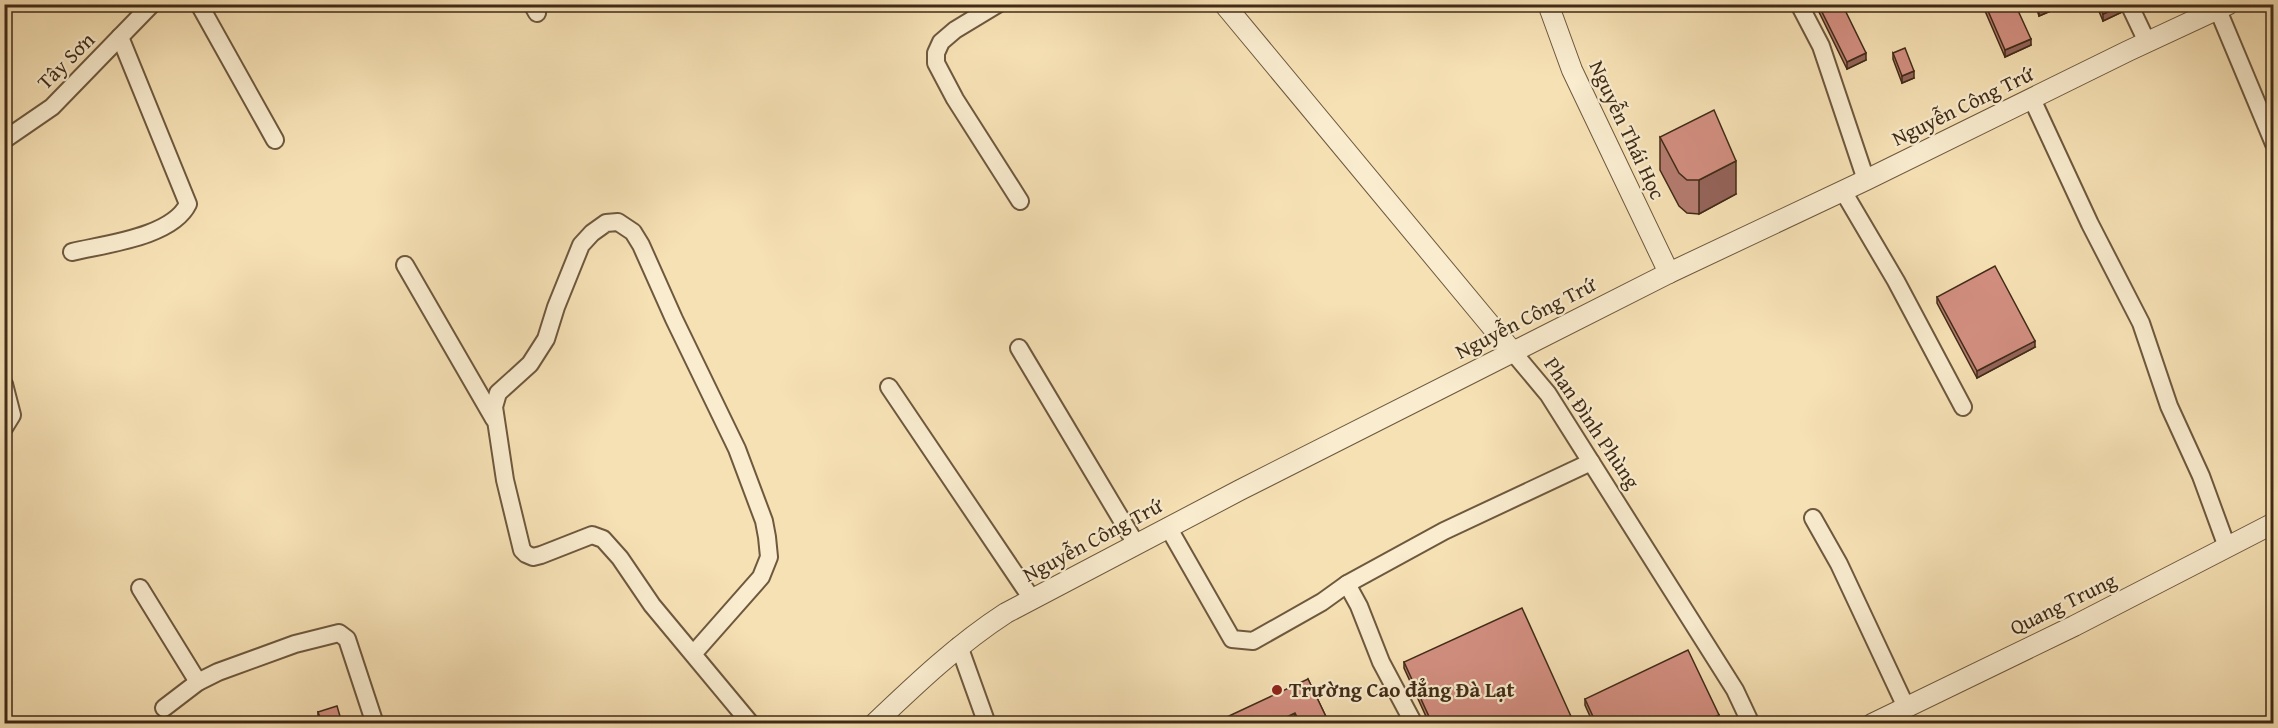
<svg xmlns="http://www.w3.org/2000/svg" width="2278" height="728" font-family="'Gentium Book Plus',serif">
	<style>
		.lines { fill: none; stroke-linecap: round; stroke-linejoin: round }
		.minor-casing { stroke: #6e583e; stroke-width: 20 }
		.tertiary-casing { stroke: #6e583e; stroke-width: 22 }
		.minor { stroke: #f9eccf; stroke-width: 16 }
		.tertiary { stroke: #f9eccf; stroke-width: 20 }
		.wall { fill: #b57b6f; stroke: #402b17; stroke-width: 1.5 }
		.shaded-wall { fill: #94645a; stroke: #402b17; stroke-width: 1.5 }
		.building { fill: #d38f81; stroke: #402b17; stroke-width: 1.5 }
		.poi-dot { fill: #8f2418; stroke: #f9eccf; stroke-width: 2 }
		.labels { text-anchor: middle; stroke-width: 4.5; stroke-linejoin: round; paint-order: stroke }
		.street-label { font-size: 21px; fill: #402b17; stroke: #f9eccf }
		.poi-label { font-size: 21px; font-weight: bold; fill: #402b17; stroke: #f9eccf; text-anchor: start }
	</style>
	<rect width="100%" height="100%" fill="#f6e1b5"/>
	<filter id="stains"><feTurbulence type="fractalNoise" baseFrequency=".00333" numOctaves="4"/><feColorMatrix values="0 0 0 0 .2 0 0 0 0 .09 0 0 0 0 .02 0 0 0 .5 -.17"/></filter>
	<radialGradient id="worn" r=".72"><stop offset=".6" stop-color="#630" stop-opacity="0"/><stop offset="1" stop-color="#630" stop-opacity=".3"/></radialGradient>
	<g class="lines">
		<defs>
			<g id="minor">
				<polyline points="199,4 275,140"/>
				<polyline points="532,4 537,13"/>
				<polyline points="998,4 955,30 941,42 936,53 936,63 955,99 1020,201"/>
				<polyline points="1799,4 1821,46 1866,180"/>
				<polyline points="2129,4 2147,42"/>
				<polyline points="2218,10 2274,144"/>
				<polyline points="2032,99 2090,224 2141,323 2169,406 2201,476 2227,547"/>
				<polyline points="4,140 52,107 152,4"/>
				<polyline points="1843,191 1896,281 1963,407"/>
				<path d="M72 252C105 244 172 237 188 204L120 37"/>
				<polyline points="405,265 494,419"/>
				<polyline points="1019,348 1136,544"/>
				<polyline points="1512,351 1548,394 1735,690 1751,724"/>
				<polyline points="4,384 12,415 4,428"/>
				<polyline points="889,387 1032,599"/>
				<polyline points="1813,518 1839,564 1906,707"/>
				<polyline points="1168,527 1232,639 1253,641 1322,602 1347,584"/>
				<polyline points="140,588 198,682"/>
				<polyline points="959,646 987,724"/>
				<polyline points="694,653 761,577 769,557 767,537 764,521 737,449 674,319 641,245 633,232 618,222 606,223 592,233 581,245 556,307 546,339 530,364 498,393 494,407 505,480 522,550 526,554 533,557 541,555 592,535 603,539 620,558 652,605 751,724"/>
				<polyline points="164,708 198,682 218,672 295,644 339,633 347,639 375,724"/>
				<polyline points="1414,724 1381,662 1359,606 1347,584 1444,531 1591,462"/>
			</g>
			<g id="tertiary">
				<polyline points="1224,4 1512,351"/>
				<polyline points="1548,4 1572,70 1669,273"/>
				<path d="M874 724C916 684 958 644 1006 613L1240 490 1669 273 1866 180 2128 51 2229 4"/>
				<polyline points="1872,724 2074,626 2274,523"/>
			</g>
		</defs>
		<!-- minor casing -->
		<use href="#minor" class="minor-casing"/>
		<!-- tertiary casing -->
		<use href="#tertiary" class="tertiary-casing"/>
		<!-- minor -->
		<use href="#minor" class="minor"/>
		<!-- tertiary -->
		<use href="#tertiary" class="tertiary"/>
	</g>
	<!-- wall -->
	<g class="wall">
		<polygon points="1815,4 1842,4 1866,60 1847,69"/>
		<polygon points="1982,4 2015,4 2031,45 2005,57"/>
		<polygon points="2035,4 2067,4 2039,16"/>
		<polygon points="2096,4 2122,4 2122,12 2103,21"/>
		<polygon points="1893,53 1914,78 1902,83 1893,59"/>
		<polygon points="1660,137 1736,194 1699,214 1687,213 1679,206 1660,170"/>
		<polygon points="1937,297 2035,347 1977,378 1937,303"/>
		<polygon points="1404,662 1574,723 1429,723 1404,668"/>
		<polygon points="1308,679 1329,723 1297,723 1295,720 1287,723"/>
		<polygon points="1585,699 1719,721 1715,723 1593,723 1585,705"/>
		<polygon points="318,712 342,723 320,723 318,719"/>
	</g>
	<!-- shaded-wall -->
	<g class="shaded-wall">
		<polygon points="2052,4 2067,4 2039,16 2039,10"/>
		<polygon points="2122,6 2122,12 2103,21 2103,14"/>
		<polygon points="2031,39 2031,45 2005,57 2005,50"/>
		<polygon points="1866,53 1866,60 1847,69 1847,62"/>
		<polygon points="1914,71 1914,78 1902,83 1902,76"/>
		<polygon points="1736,161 1736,194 1699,214 1699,180"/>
		<polygon points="2035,341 2035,347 1977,378 1977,371"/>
		<polygon points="1295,713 1295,720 1287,723 1274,723"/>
		<polygon points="1719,715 1719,721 1715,723 1701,723"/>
	</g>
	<!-- building -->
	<g class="building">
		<polygon points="1818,4 1842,4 1866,53 1847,62"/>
		<polygon points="1985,4 2015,4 2031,39 2005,50"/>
		<polygon points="2037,4 2052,4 2039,10"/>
		<polygon points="2099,4 2122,4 2122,6 2103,14"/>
		<polygon points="1905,48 1914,71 1902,76 1893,53"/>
		<polygon points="1714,110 1736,161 1699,180 1687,180 1679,173 1660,137"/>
		<polygon points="1995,266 2035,341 1977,371 1937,297"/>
		<polygon points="1522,608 1574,723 1432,723 1404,662"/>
		<polygon points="1688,650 1719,715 1701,723 1596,723 1585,699"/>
		<polygon points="1308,679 1329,723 1300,723 1295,713 1274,723 1214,723"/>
		<polygon points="337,706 342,723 322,723 318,712"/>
	</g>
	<!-- markers -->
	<circle class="poi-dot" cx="1277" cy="690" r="6"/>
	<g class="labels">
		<!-- street labels -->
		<g class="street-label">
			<text transform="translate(66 61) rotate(-45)" y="7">Tây Sơn</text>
			<text transform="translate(1963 106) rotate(-26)" y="7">Nguyễn Công Trứ</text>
			<text transform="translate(1627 130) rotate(65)" y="7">Nguyễn Thái Học</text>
			<text transform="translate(1526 318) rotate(-27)" y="7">Nguyễn Công Trứ</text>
			<text transform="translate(1592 423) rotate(56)" y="7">Phan Đình Phùng</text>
			<text transform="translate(1093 540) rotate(-28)" y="7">Nguyễn Công Trứ</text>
			<text transform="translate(2063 604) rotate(-26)" y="7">Quang Trung</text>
		</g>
		<!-- poi labels -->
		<g class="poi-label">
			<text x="1289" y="697">Trường Cao đẳng Đà Lạt</text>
		</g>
	</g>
	<!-- margin -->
	<rect width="2278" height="728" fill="none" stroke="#f6e1b5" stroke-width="24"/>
	<rect x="6" y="6" width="2266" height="716" fill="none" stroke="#402b17" stroke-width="3"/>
	<rect x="12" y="12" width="2254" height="704" fill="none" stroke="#402b17" stroke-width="1.5"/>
	<rect width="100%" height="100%" filter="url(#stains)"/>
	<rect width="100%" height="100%" fill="url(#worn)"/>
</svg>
